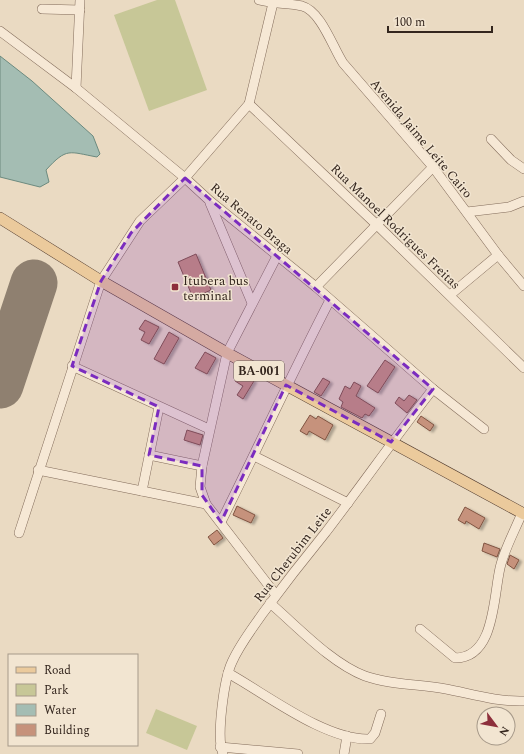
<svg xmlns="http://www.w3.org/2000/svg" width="524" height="754" font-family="Spectral,serif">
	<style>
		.green { fill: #c7c797 }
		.water { fill: #a4bdb3; stroke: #6c8a7f }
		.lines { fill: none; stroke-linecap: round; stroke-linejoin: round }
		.runway { stroke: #8f8070; stroke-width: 47 }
		.building { fill: #c6927b; stroke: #805442; filter: url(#shadow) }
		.minor-casing { stroke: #836c5b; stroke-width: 10 }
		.major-casing { stroke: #513b2f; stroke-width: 12 }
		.minor { stroke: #f6e8d5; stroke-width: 9 }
		.major { stroke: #ebca9c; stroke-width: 11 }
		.marked { fill: #7b2cbf; fill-opacity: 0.2; stroke: #7b2cbf; stroke-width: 3; stroke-dasharray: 8 5; stroke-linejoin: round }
		.poi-dot { fill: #8d2f3b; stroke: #f2e5d1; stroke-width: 1.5 }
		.labels { text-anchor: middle; stroke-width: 3; stroke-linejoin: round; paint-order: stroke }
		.shield { fill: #f2e5d1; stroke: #6d5f54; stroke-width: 1 }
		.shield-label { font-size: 12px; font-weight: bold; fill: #34261e }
		.street-label { font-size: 13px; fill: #34261e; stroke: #f2e5d1 }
		.poi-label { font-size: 13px; fill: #34261e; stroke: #f2e5d1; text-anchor: start }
	</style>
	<defs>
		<filter id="shadow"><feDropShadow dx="3" dy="1.5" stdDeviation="1" flood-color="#0004"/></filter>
	</defs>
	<rect width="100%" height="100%" fill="#eadac2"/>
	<!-- green -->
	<g class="green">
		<polygon points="157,0 175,0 207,90 149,111 114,15"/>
		<polygon points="156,709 197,726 187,750 146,733"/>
	</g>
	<!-- water -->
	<path class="water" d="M0 56 32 81 93 136 100 154 97 157C69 152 67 147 46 170L49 182 40 187 0 177Z"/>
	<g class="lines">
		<!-- runway -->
		<polyline class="runway" points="0,385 34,283"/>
	</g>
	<!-- building -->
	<g class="building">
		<polygon points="196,254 211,290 193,298 178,262"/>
		<polygon points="145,320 159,327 149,344 141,340 145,332 139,329"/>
		<polygon points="169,332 179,338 164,364 154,359"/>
		<polygon points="205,352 216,358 207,374 195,368"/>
		<polygon points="385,360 395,367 378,393 367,386"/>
		<polygon points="241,370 248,373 246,376 254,381 243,399 237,395 243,386 235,381"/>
		<polygon points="323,378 330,382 321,396 314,392"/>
		<polygon points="354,382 361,386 356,396 375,408 369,416 365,414 362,418 341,407 343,402 339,399 345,386 350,389"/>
		<polygon points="409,395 417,400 407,413 395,403 399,397 404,401"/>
		<polygon points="310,415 316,419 318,416 333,425 325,440 309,431 307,435 300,431"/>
		<polygon points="421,416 434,425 430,431 417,422"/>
		<polygon points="187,430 203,435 200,445 184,440"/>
		<polygon points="237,506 255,515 251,523 233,515"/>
		<polygon points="465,507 485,518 479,529 466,521 465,524 458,520"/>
		<polygon points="217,530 223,538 214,545 208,537"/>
		<polygon points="484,543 500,549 497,557 482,551"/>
		<polygon points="510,555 519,560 514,569 507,564"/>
	</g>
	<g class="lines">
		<defs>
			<g id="minor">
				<path d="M259 0C273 4 288 3 302 6 321 11 333 48 343 63L433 167 498 255 524 286"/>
				<polyline points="42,9 80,10"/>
				<polyline points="0,31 76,88 185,178 210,201 316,287 433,389 484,429"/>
				<polyline points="76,88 80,0"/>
				<polyline points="249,104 377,225 524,368"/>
				<polyline points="491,139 511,160 524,169"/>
				<polyline points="210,203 252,303"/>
				<polyline points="467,212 509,207 524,201"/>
				<polyline points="316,287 433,167"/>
				<polyline points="450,295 498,255"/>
				<polyline points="72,366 209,429"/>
				<polyline points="149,455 202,466"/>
				<polyline points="254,456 348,503"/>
				<polyline points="38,470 206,504"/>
				<polyline points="142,491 159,407"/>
				<path d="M221 522C258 448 292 373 330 300"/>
				<polyline points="19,533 101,281 140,221 185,178 249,104 273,3"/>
				<polyline points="276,595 206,504 200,487 202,466 227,353 277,256"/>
				<path d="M270 603C298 627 331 663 365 676 390 685 419 684 446 689 472 694 497 702 524 701"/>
				<path d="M420 629 455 658C497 658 493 591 501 564 506 546 515 530 522 513"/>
				<path d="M228 673C266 694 326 741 370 739L375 733 381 714"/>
				<polyline points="220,747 298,754"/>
				<path d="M223 754C216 737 224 679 232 662 240 644 252 629 263 613 283 586 304 559 326 532 362 485 396 436 433 389"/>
				<polyline points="344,754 347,736"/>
			</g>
			<polyline id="major" points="0,218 101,281 227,353 524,514"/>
		</defs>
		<!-- minor casing -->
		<use href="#minor" class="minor-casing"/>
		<!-- major casing -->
		<use href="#major" class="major-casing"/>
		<!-- minor -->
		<use href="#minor" class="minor"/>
		<!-- major -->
		<use href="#major" class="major"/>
	</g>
	<!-- marked area -->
	<path class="marked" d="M185 178 433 389 391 442 286 385 221 522 202 495V466L149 455 159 407 72 366 101 281 131 233Z"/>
	<!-- markers -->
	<rect class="poi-dot" x="171" y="283" width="8" height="8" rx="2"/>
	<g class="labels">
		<!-- shield labels -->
		<rect class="shield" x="234" y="361" width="50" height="20" rx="3"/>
		<g class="shield-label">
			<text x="259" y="375">BA-001</text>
		</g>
		<!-- street labels -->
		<g class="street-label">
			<text transform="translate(422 138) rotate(50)" y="5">Avenida Jaime Leite Cairo</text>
			<text transform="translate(252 218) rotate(40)" y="5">Rua Renato Braga</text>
			<text transform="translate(396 226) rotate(44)" y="5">Rua Manoel Rodrigues Freitas</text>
			<text transform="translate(292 554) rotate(-52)" y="5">Rua Cherubim Leite</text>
		</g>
		<!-- poi labels -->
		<g class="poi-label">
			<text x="183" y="285">Itubera bus<tspan x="183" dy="15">terminal</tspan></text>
		</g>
	</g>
	<!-- legend -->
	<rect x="8" y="654" width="130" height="92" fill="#f2e5d1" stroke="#a69989"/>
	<rect x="16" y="667" width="20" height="6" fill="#ebca9c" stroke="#a69989"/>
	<text x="44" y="674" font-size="12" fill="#34261e">Road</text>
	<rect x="16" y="684" width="20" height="12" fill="#c7c797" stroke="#a69989"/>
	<text x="44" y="694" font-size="12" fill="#34261e">Park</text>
	<rect x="16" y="704" width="20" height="12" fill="#a4bdb3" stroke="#a69989"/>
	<text x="44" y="714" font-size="12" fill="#34261e">Water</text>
	<rect x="16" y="724" width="20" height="12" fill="#c6927b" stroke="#a69989"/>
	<text x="44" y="734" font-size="12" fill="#34261e">Building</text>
	<!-- north arrow -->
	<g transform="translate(496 726) rotate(122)"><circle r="19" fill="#f2e5d1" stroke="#a69989"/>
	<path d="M0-3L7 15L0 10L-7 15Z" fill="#8d2f3b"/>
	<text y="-6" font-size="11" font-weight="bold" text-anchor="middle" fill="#34261e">N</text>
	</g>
	<!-- scale -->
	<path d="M388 26v6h104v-6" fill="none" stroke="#34261e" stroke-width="2"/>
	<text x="394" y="26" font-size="12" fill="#34261e" stroke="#f2e5d1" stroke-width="3" paint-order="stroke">100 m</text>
</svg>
